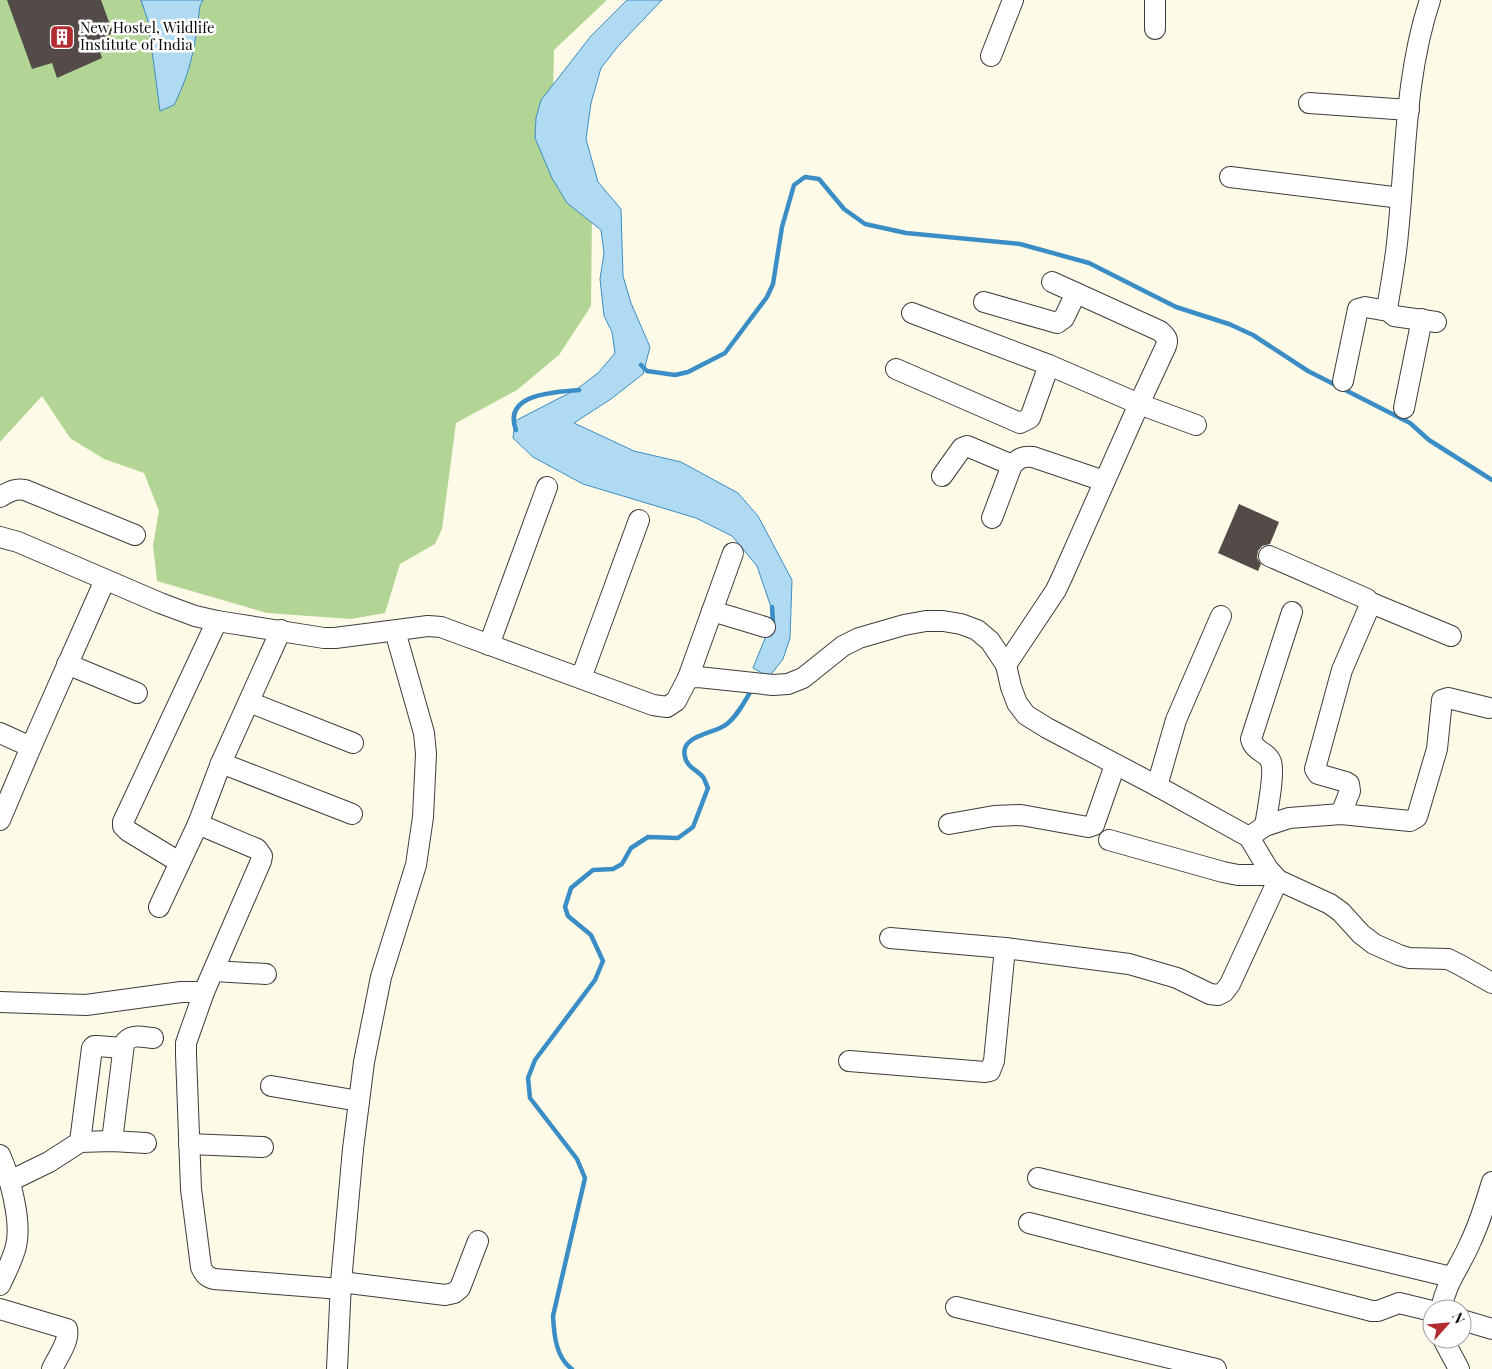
<svg xmlns="http://www.w3.org/2000/svg" width="1492" height="1369" font-family="'Playfair Display',serif">
	<style>
		.forest { fill: #b2d595 }
		.water { fill: #b0d9f2; stroke: #3b8ec5 }
		.lines { fill: none; stroke-linecap: round; stroke-linejoin: round }
		.stream { stroke: #3b8ec5; stroke-width: 4.5 }
		.building { fill: #524b47 }
		.minor-casing { stroke: #3d3d3d; stroke-width: 22 }
		.minor { stroke: #fff; stroke-width: 20 }
		.labels { text-anchor: middle; stroke-width: 5; stroke-linejoin: round; paint-order: stroke }
		.poi-label { font-size: 15px; fill: #0a0a0a; stroke: #fff; text-anchor: start }
	</style>
	<rect width="100%" height="100%" fill="#fefae8"/>
	<!-- forest -->
	<polygon class="forest" points="0,0 607,0 554,50 553,95 592,215 591,306 559,355 517,390 456,423 442,529 435,544 400,564 385,613 351,619 267,613 157,581 153,545 159,511 144,473 104,459 70,438 42,396 0,442"/>
	<!-- water -->
	<g class="water">
		<path d="M141 0H203L200 6C195 45 192 69 174 105L160 111 148 21Z"/>
		<polygon points="627,0 662,0 619,45 601,68 591,103 586,139 598,182 621,209 623,276 631,303 650,347 643,374 611,399 574,423 634,451 681,462 738,493 758,516 792,580 790,638 783,659 769,677 753,668 774,616 757,566 732,536 696,518 583,484 533,457 513,438 515,421 577,389 598,373 615,353 612,332 604,316 600,279 604,253 601,230 567,203 552,178 535,138 536,118 541,100 591,36"/>
	</g>
	<g class="lines">
		<!-- stream -->
		<g class="stream">
			<polyline points="641,365 647,371 675,375 688,372 725,353 767,297 773,284 782,227 794,185 805,177 819,179 844,209 865,224 906,233 1020,244 1089,263 1176,307 1229,324 1253,335 1308,371 1410,423 1429,440 1492,480"/>
			<path d="M516 430C502 393 557 392 579 390"/>
			<polyline points="772,607 773,624"/>
			<path d="M572 1369C556 1358 554 1335 553 1316L585 1178 577 1159 530 1098 528 1078 535 1060 595 980 603 961 591 935 568 916 565 907 571 888 593 870 613 869 622 864 631 848 648 837 678 838 693 827 708 788C706 784 705 780 703 777 697 770 687 767 685 757 679 735 715 734 727 724 738 715 745 701 752 689"/>
		</g>
	</g>
	<!-- building -->
	<g class="building">
		<polygon points="7,0 101,0 113,33 96,41 102,58 57,78 52,63 32,69"/>
		<polygon points="1239,504 1279,522 1270,544 1262,546 1258,551 1257,558 1261,564 1258,571 1218,553"/>
	</g>
	<g class="lines">
		<defs>
			<g id="minor">
				<path d="M1430 0C1405 75 1406 156 1398 233 1396 259 1391 284 1387 309L1394 316 1436 322"/>
				<polyline points="1155,29 1155,0"/>
				<polyline points="991,56 1013,0"/>
				<polyline points="1309,103 1409,110"/>
				<polyline points="1230,177 1401,198"/>
				<path d="M1052 282 1160 331C1165 336 1169 338 1166 346L1139 404 1196 425"/>
				<polyline points="984,302 1057,323 1064,318 1076,293"/>
				<polyline points="912,313 1049,365 1139,404 1063,575 1056,590 1006,665"/>
				<polyline points="896,369 1020,423 1030,418 1049,365"/>
				<polyline points="1343,381 1358,309 1365,307 1388,311"/>
				<polyline points="1404,408 1422,319"/>
				<polyline points="942,476 962,448 967,446 1012,465"/>
				<path d="M0 497C9 492 15 488 25 490L135 535"/>
				<path d="M992 518 1012 465C1019 458 1023 456 1033 457L1104 481"/>
				<polyline points="0,537 18,542 160,603 195,616 217,621 324,638 335,638 428,626 441,627 653,705 667,707 676,701 688,678 698,677 773,685 788,684 803,678 843,646 859,638 904,625 926,621 943,621 961,624 977,630 990,641 1006,665 1011,687 1017,703 1026,715 1047,728 1157,786 1249,837 1268,869 1278,880 1330,904 1341,912 1361,934 1374,944 1399,955 1409,958 1448,959 1460,965 1492,983"/>
				<polyline points="1269,556 1367,599 1370,605 1342,670 1315,769 1318,774 1346,782 1349,784 1350,791 1341,814"/>
				<polyline points="1369,602 1451,636"/>
				<polyline points="712,611 765,627"/>
				<polyline points="489,645 547,487"/>
				<polyline points="67,664 137,693"/>
				<polyline points="581,678 639,520"/>
				<polyline points="688,678 733,553"/>
				<polyline points="249,702 353,743"/>
				<polyline points="0,733 31,747"/>
				<polyline points="221,763 352,814"/>
				<polyline points="1157,786 1176,720 1221,616"/>
				<polyline points="0,820 31,747 105,580"/>
				<polyline points="949,824 994,816 1021,815 1088,827 1094,825 1115,765"/>
				<path d="M1265 826C1267 813 1275 773 1271 762 1267 751 1254 752 1251 739L1292 612"/>
				<polyline points="1249,837 1265,826 1289,818 1341,814 1410,821 1417,817 1437,749 1442,700 1448,698 1489,708"/>
				<polyline points="1109,840 1223,872 1238,875 1273,875"/>
				<polyline points="179,862 128,831 123,826 123,822 217,621"/>
				<polyline points="159,907 198,824 221,763 281,630"/>
				<polyline points="890,938 1005,948 1129,964 1177,978 1210,994 1218,995 1224,992 1230,984 1278,880"/>
				<polyline points="214,971 266,974"/>
				<path d="M204 992 186 1043V1055L191 1189 201 1267C204 1274 207 1277 214 1279L341 1289"/>
				<polyline points="0,1002 86,1005 181,992 204,992 261,861 262,856 257,849 198,824"/>
				<polyline points="849,1061 985,1072 990,1071 994,1061 1005,948"/>
				<polyline points="271,1086 359,1101"/>
				<path d="M112 1141 124 1044C130 1033 142 1037 153 1038"/>
				<polyline points="80,1142 92,1048 94,1046 97,1046 123,1048"/>
				<polyline points="189,1144 263,1147"/>
				<path d="M0 1155C10 1177 22 1222 16 1246 13 1259 6 1272 0 1285"/>
				<polyline points="1038,1178 1451,1277"/>
				<polyline points="10,1181 49,1162 80,1142 112,1141 146,1143"/>
				<polyline points="1029,1223 1372,1311 1378,1311 1399,1303 1432,1311"/>
				<polyline points="341,1282 445,1295 454,1293 460,1288 478,1241"/>
				<polyline points="956,1307 1216,1369"/>
				<path d="M0 1309 67 1329C70 1341 57 1358 52 1369"/>
				<path d="M1441 1309C1447 1280 1460 1267 1471 1241 1480 1222 1486 1202 1492 1182"/>
				<polyline points="1462,1320 1492,1329"/>
				<polyline points="1443,1339 1459,1369"/>
				<polyline points="337,1369 341,1282 353,1149 364,1062 381,977 416,865 423,817 426,754 424,733 395,631"/>
			</g>
		</defs>
		<!-- minor casing -->
		<use href="#minor" class="minor-casing"/>
		<!-- minor -->
		<use href="#minor" class="minor"/>
	</g>
	<!-- icons -->
	<defs>
		<symbol id="building-square" viewBox="-11 -11 22 22"><rect x="-9" y="-9" width="18" height="18" rx="4" fill="#b12b31" stroke="#fff"/><path d="M-4-6H4V6H1V3H-1V6H-4ZM-2.5-4.3h1.7v1.8h-1.7ZM.8-4.3h1.7v1.8H.8ZM-2.5-1h1.7V.8h-1.7ZM.8-1h1.7V.8H.8Z" fill="#fff"/></symbol>
	</defs>
	<g fill-rule="evenodd">
		<use href="#building-square" x="48" y="23" width="28" height="28"/>
	</g>
	<g class="labels">
		<!-- poi labels -->
		<g class="poi-label">
			<text x="80" y="33">New Hostel, Wildlife<tspan x="80" dy="17">Institute of India</tspan></text>
		</g>
	</g>
	<!-- north arrow -->
	<g transform="translate(1447 1324) rotate(63)"><circle r="24" fill="#ffffff" stroke="#9d9d9d"/>
	<path d="M0-4L9 19L0 12L-9 19Z" fill="#b12b31"/>
	<text y="-8" font-size="14" font-weight="bold" text-anchor="middle" fill="#0a0a0a">N</text>
	</g>
</svg>
